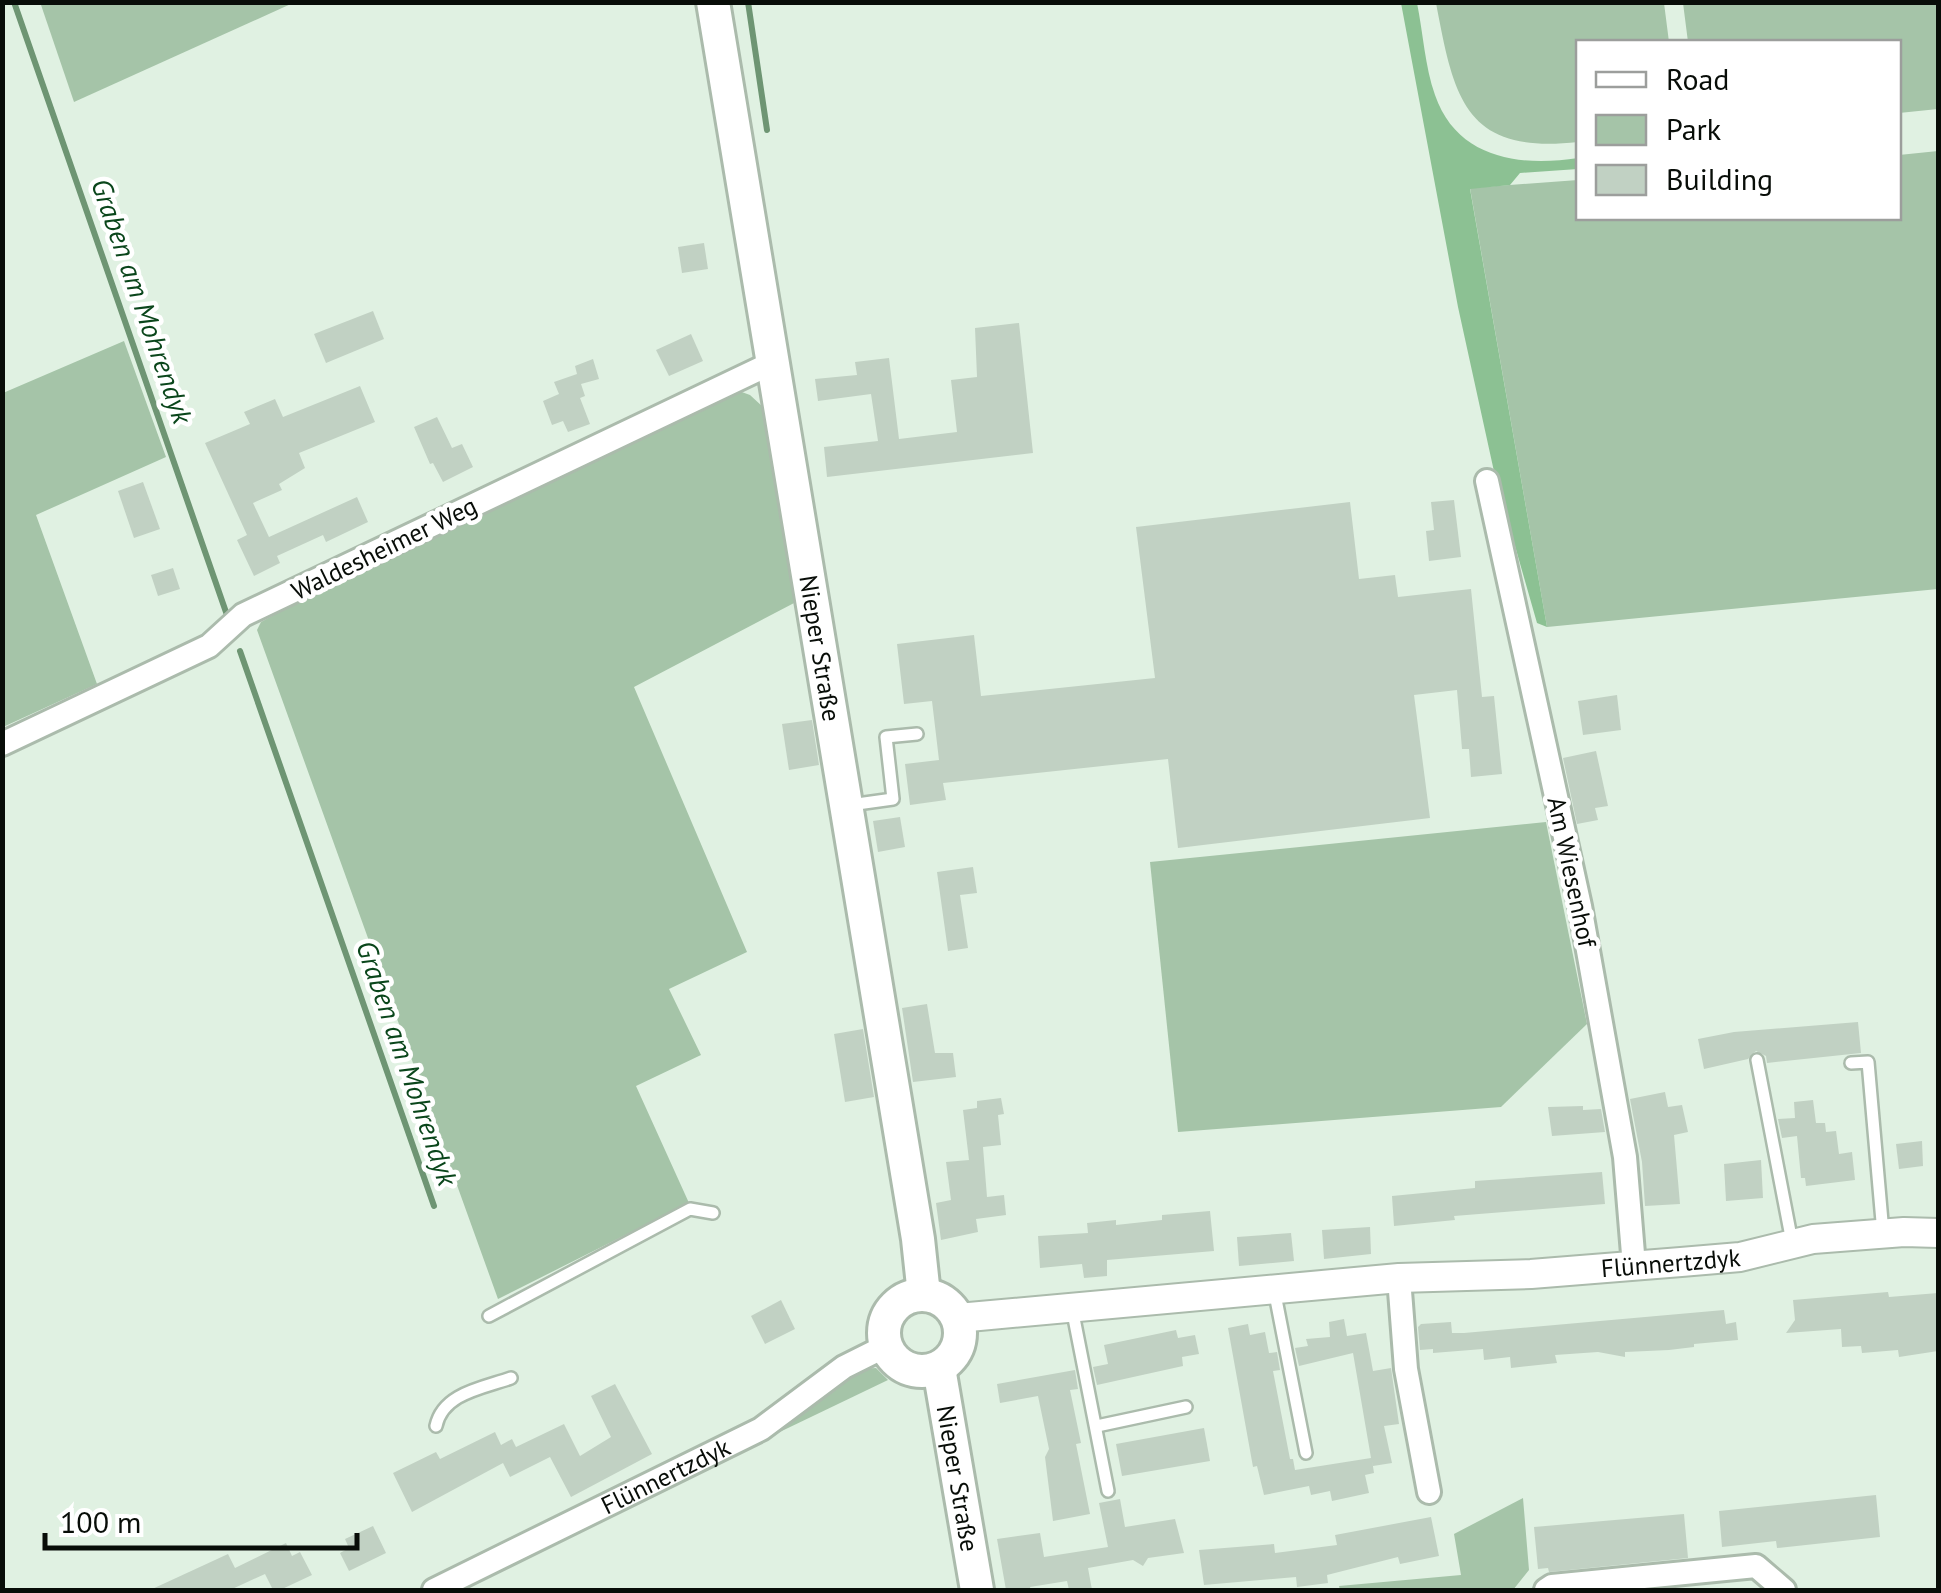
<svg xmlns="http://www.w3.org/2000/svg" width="1941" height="1593" font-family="'PT Sans',sans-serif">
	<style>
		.green { fill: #a5c4a8 }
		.forest { fill: #8cc193 }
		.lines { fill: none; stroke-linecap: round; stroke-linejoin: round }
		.stream { stroke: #6e9573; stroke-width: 6 }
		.building { fill: #c1d1c3 }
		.service-casing { stroke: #abbbac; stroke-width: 16 }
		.minor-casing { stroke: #abbbac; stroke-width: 28 }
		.tertiary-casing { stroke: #abbbac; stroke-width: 32 }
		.secondary-casing { stroke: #abbbac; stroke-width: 38 }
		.service { stroke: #fff; stroke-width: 11 }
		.minor { stroke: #fff; stroke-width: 22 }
		.tertiary { stroke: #fff; stroke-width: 28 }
		.secondary { stroke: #fff; stroke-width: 32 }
		.labels { text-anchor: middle; stroke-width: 9; stroke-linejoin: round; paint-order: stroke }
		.street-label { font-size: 25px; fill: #080d08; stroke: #fff }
		.water-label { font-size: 28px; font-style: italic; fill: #0a461b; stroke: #fff }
	</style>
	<rect width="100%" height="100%" fill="#e0f1e2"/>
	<!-- green -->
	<g class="green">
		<polygon points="40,2 292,2 293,3 74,102"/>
		<path d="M1436 3H1664L1669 42H1578V142C1464 155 1454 97 1436 3Z"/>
		<polygon points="1683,3 1938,3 1938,109 1899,113 1898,42 1688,42"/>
		<polygon points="1938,151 1938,589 1547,627 1470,188 1578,180 1578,218 1898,218 1899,155"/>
		<polygon points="124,341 166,457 36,515 97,684 3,727 3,393"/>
		<polygon points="739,391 750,395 763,407 796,602 634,687 747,952 669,989 701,1055 636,1086 689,1203 498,1299 257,630 261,622 344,577"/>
		<polygon points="1546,822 1587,1024 1501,1107 1178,1132 1150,862"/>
		<polygon points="876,1368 888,1380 759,1442 857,1369"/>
		<polygon points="1523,1498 1529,1570 1513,1590 1340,1590 1339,1586 1461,1575 1454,1534"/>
	</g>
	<!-- forest -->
	<path class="forest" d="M1401 3H1417C1423 32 1425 67 1435 95 1457 159 1521 167 1578 158V169L1520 173 1510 185 1470 189 1547 627 1537 623 1495 476 1458 307Z"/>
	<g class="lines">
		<!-- stream -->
		<g class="stream">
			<polyline points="14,2 227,615"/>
			<polyline points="748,2 767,130"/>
			<polyline points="240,651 434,1206"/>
		</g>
	</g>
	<!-- building -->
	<g class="building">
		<polygon points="704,243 708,269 682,273 678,247"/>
		<polygon points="373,311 384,339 326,363 314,334"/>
		<polygon points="1019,323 1033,453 827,477 824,447 878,441 871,394 818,401 815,379 857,375 855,362 889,358 899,439 957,432 951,380 977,377 975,328"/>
		<polygon points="691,334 703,361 669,376 656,350"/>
		<polygon points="593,359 599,379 581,384 585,396 580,398 590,424 568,432 563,421 552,425 543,401 559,394 554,382 577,374 575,366"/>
		<polygon points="360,386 375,422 299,453 305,468 279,484 282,490 253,503 269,537 357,497 368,522 326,542 323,535 277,556 280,563 254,576 237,540 247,535 205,443 250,424 244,412 275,399 283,417"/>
		<polygon points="437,417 452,448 462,444 473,467 443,482 433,463 430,464 414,427"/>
		<polygon points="143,482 160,529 134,538 118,491"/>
		<polygon points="1454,500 1461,557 1429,561 1426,531 1434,530 1431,502"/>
		<polygon points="1350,502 1359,579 1395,575 1398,597 1471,589 1482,697 1494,696 1502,774 1471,777 1469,749 1462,749 1457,690 1414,695 1430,818 1178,848 1168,759 943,783 946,800 910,805 905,764 939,760 932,701 904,704 897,644 974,635 981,696 1155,678 1136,527"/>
		<polygon points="173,568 180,589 158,596 151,575"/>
		<polygon points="1617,695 1621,730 1583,735 1578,701"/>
		<polygon points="812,720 819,765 789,770 782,724"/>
		<polygon points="1596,751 1608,806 1595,808 1598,820 1577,824 1563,758"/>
		<polygon points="900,817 905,847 878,852 873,821"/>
		<polygon points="973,867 977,893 960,895 968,948 948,951 937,872"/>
		<polygon points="927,1004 935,1053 953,1053 956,1077 913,1082 902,1008"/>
		<polygon points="1858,1022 1861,1053 1767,1063 1766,1056 1756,1051 1748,1059 1704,1069 1698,1039 1734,1032"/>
		<polygon points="863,1029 874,1097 845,1102 834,1034"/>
		<polygon points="1665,1092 1668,1107 1682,1105 1688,1132 1674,1135 1680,1204 1645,1206 1642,1162 1630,1099"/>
		<polygon points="1001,1098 1004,1114 998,1115 1001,1145 983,1147 987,1197 1004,1195 1006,1215 976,1219 978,1232 941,1240 936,1203 951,1200 946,1162 969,1160 963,1110 977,1108 977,1101"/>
		<polygon points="1813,1100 1816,1123 1825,1123 1826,1132 1836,1131 1839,1154 1852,1152 1855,1180 1806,1186 1805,1178 1801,1178 1797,1136 1782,1138 1778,1119 1795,1118 1794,1102"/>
		<polygon points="1583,1106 1583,1110 1601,1109 1605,1132 1552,1136 1548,1107"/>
		<polygon points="1922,1141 1923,1166 1899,1169 1896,1144"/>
		<polygon points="1761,1160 1763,1198 1726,1201 1724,1164"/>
		<polygon points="1602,1172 1605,1204 1454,1216 1455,1220 1394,1226 1392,1196 1475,1188 1475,1181"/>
		<polygon points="1210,1211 1214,1251 1107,1260 1107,1276 1084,1278 1082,1264 1040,1268 1038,1236 1088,1233 1087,1223 1116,1220 1116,1225 1162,1220 1162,1215"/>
		<polygon points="1370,1227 1371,1254 1324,1259 1322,1230"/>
		<polygon points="1291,1233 1294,1261 1239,1266 1237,1237"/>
		<polygon points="1888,1292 1889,1297 1938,1293 1938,1351 1899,1357 1898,1350 1862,1353 1861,1346 1842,1347 1841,1329 1786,1333 1795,1320 1793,1300"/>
		<polygon points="781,1300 795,1329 765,1344 751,1316"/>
		<polygon points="1724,1310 1726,1324 1736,1322 1738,1340 1694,1344 1694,1347 1669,1350 1625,1352 1625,1357 1598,1352 1555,1355 1557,1363 1511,1368 1510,1357 1484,1360 1483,1349 1433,1353 1433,1349 1420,1350 1418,1327 1421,1324 1451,1322 1452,1333 1464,1333"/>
		<polygon points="1344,1319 1347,1336 1366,1333 1373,1371 1391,1368 1399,1424 1384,1426 1392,1463 1373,1466 1372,1460 1374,1473 1365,1475 1369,1493 1332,1501 1330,1491 1311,1495 1309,1486 1264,1495 1257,1466 1253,1467 1228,1328 1248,1324 1250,1335 1265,1332 1269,1353 1277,1352 1280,1370 1273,1371 1290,1459 1293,1459 1295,1470 1371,1458 1353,1353 1299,1366 1295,1348 1308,1346 1306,1339 1330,1337 1329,1322"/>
		<polygon points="1176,1330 1178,1338 1195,1335 1199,1354 1182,1357 1183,1366 1097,1385 1093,1367 1108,1364 1104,1345"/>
		<polygon points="1075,1370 1078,1389 1070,1390 1081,1443 1076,1444 1090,1514 1053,1521 1045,1457 1049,1449 1038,1396 1000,1403 997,1384"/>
		<polygon points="615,1384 652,1454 571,1497 550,1457 510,1477 503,1463 412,1512 393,1473 436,1452 440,1459 495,1432 501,1445 512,1439 516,1447 564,1424 580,1456 611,1437 591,1396"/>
		<polygon points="1204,1428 1210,1461 1122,1476 1116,1444"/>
		<polygon points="1876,1495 1880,1537 1777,1548 1776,1541 1722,1547 1719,1511"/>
		<polygon points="1120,1499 1125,1527 1175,1519 1184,1553 1148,1558 1143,1566 1133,1560 1088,1568 1092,1590 1069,1590 1067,1581 1030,1587 1031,1590 1006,1590 997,1539 1040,1533 1044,1557 1108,1547 1099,1503"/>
		<polygon points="1684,1514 1688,1558 1549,1572 1548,1568 1538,1569 1534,1527"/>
		<polygon points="1431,1517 1439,1556 1400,1564 1398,1557 1327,1575 1328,1583 1297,1587 1296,1577 1204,1585 1199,1550 1274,1544 1275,1553 1337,1545 1335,1535"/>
		<polygon points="373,1526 386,1553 349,1571 340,1553 349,1548 345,1539"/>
		<polygon points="286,1543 292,1556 300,1552 312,1575 280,1590 273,1590 265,1574 230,1590 150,1590 228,1554 235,1568"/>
	</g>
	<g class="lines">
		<defs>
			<g id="service">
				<polyline points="850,805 893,799 886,737 917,734"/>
				<polyline points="1757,1060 1792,1242"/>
				<polyline points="1851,1063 1868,1062 1883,1233"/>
				<polyline points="1274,1289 1306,1453"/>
				<polyline points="1072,1308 1108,1491"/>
				<polyline points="489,1316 690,1209 713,1213"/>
				<path d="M436 1426C443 1393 483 1388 511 1378"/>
				<polyline points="1097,1426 1186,1407"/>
			</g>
			<g id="minor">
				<polyline points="1487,481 1580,906 1625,1157 1634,1266"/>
				<polyline points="2,744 209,646 243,615 774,362"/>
				<polyline points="1399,1278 1406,1369 1429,1492"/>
				<path id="s1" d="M434 1590 761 1429 844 1367 886 1346"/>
				<polyline points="1546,1590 1552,1586 1756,1566 1784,1590"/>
			</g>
			<g id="tertiary">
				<path id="s2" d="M958 1318 1399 1278 1531 1274 1681 1262 1740 1257 1813 1239 1904 1232 1938 1233"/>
			</g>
			<g id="secondary">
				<path id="s3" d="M713 2 918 1239 924 1295"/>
				<circle cx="922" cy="1333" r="38"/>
				<path id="s4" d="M939 1368 977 1590"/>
			</g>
		</defs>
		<!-- service casing -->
		<use href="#service" class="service-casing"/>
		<!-- minor casing -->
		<use href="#minor" class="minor-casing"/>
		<!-- tertiary casing -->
		<use href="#tertiary" class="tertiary-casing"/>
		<!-- secondary casing -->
		<use href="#secondary" class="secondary-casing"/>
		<!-- service -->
		<use href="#service" class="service"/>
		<!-- minor -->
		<use href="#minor" class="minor"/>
		<!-- tertiary -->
		<use href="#tertiary" class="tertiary"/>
		<!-- secondary -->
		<use href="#secondary" class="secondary"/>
	</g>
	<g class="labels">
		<!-- street labels -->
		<g class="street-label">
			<text transform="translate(384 548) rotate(-26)" y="9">Waldesheimer Weg</text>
			<text dy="9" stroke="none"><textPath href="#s3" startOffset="655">Nieper Straße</textPath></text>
			<text transform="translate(1572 872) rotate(78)" y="9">Am Wiesenhof</text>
			<text dy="9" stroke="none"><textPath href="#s2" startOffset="715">Flünnertzdyk</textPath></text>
			<text dy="9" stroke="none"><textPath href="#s1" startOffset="258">Flünnertzdyk</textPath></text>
			<text dy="9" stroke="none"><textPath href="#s4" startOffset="112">Nieper Straße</textPath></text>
		</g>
		<!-- water labels -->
		<g class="water-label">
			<text transform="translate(142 301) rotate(71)" y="10">Graben am Mohrendyk</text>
			<text transform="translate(407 1063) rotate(71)" y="10">Graben am Mohrendyk</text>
		</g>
	</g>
	<!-- border -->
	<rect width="1941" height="1593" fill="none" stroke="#080d08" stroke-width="10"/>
	<!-- legend -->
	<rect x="1576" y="40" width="325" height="180" fill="#ffffff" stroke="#9c9e9c" stroke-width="2.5"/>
	<rect x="1596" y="72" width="50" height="15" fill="#ffffff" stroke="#9c9e9c" stroke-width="2.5"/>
	<text x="1666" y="90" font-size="30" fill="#080d08">Road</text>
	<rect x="1596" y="115" width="50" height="30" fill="#a5c4a8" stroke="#9c9e9c" stroke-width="2.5"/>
	<text x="1666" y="140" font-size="30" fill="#080d08">Park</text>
	<rect x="1596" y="165" width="50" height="30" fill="#c1d1c3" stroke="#9c9e9c" stroke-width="2.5"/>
	<text x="1666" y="190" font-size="30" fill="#080d08">Building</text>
	<!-- scale -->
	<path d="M45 1533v15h312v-15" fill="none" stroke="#080d08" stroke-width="5"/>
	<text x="60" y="1533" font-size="30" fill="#080d08" stroke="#ffffff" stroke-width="8" paint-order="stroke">100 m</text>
</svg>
